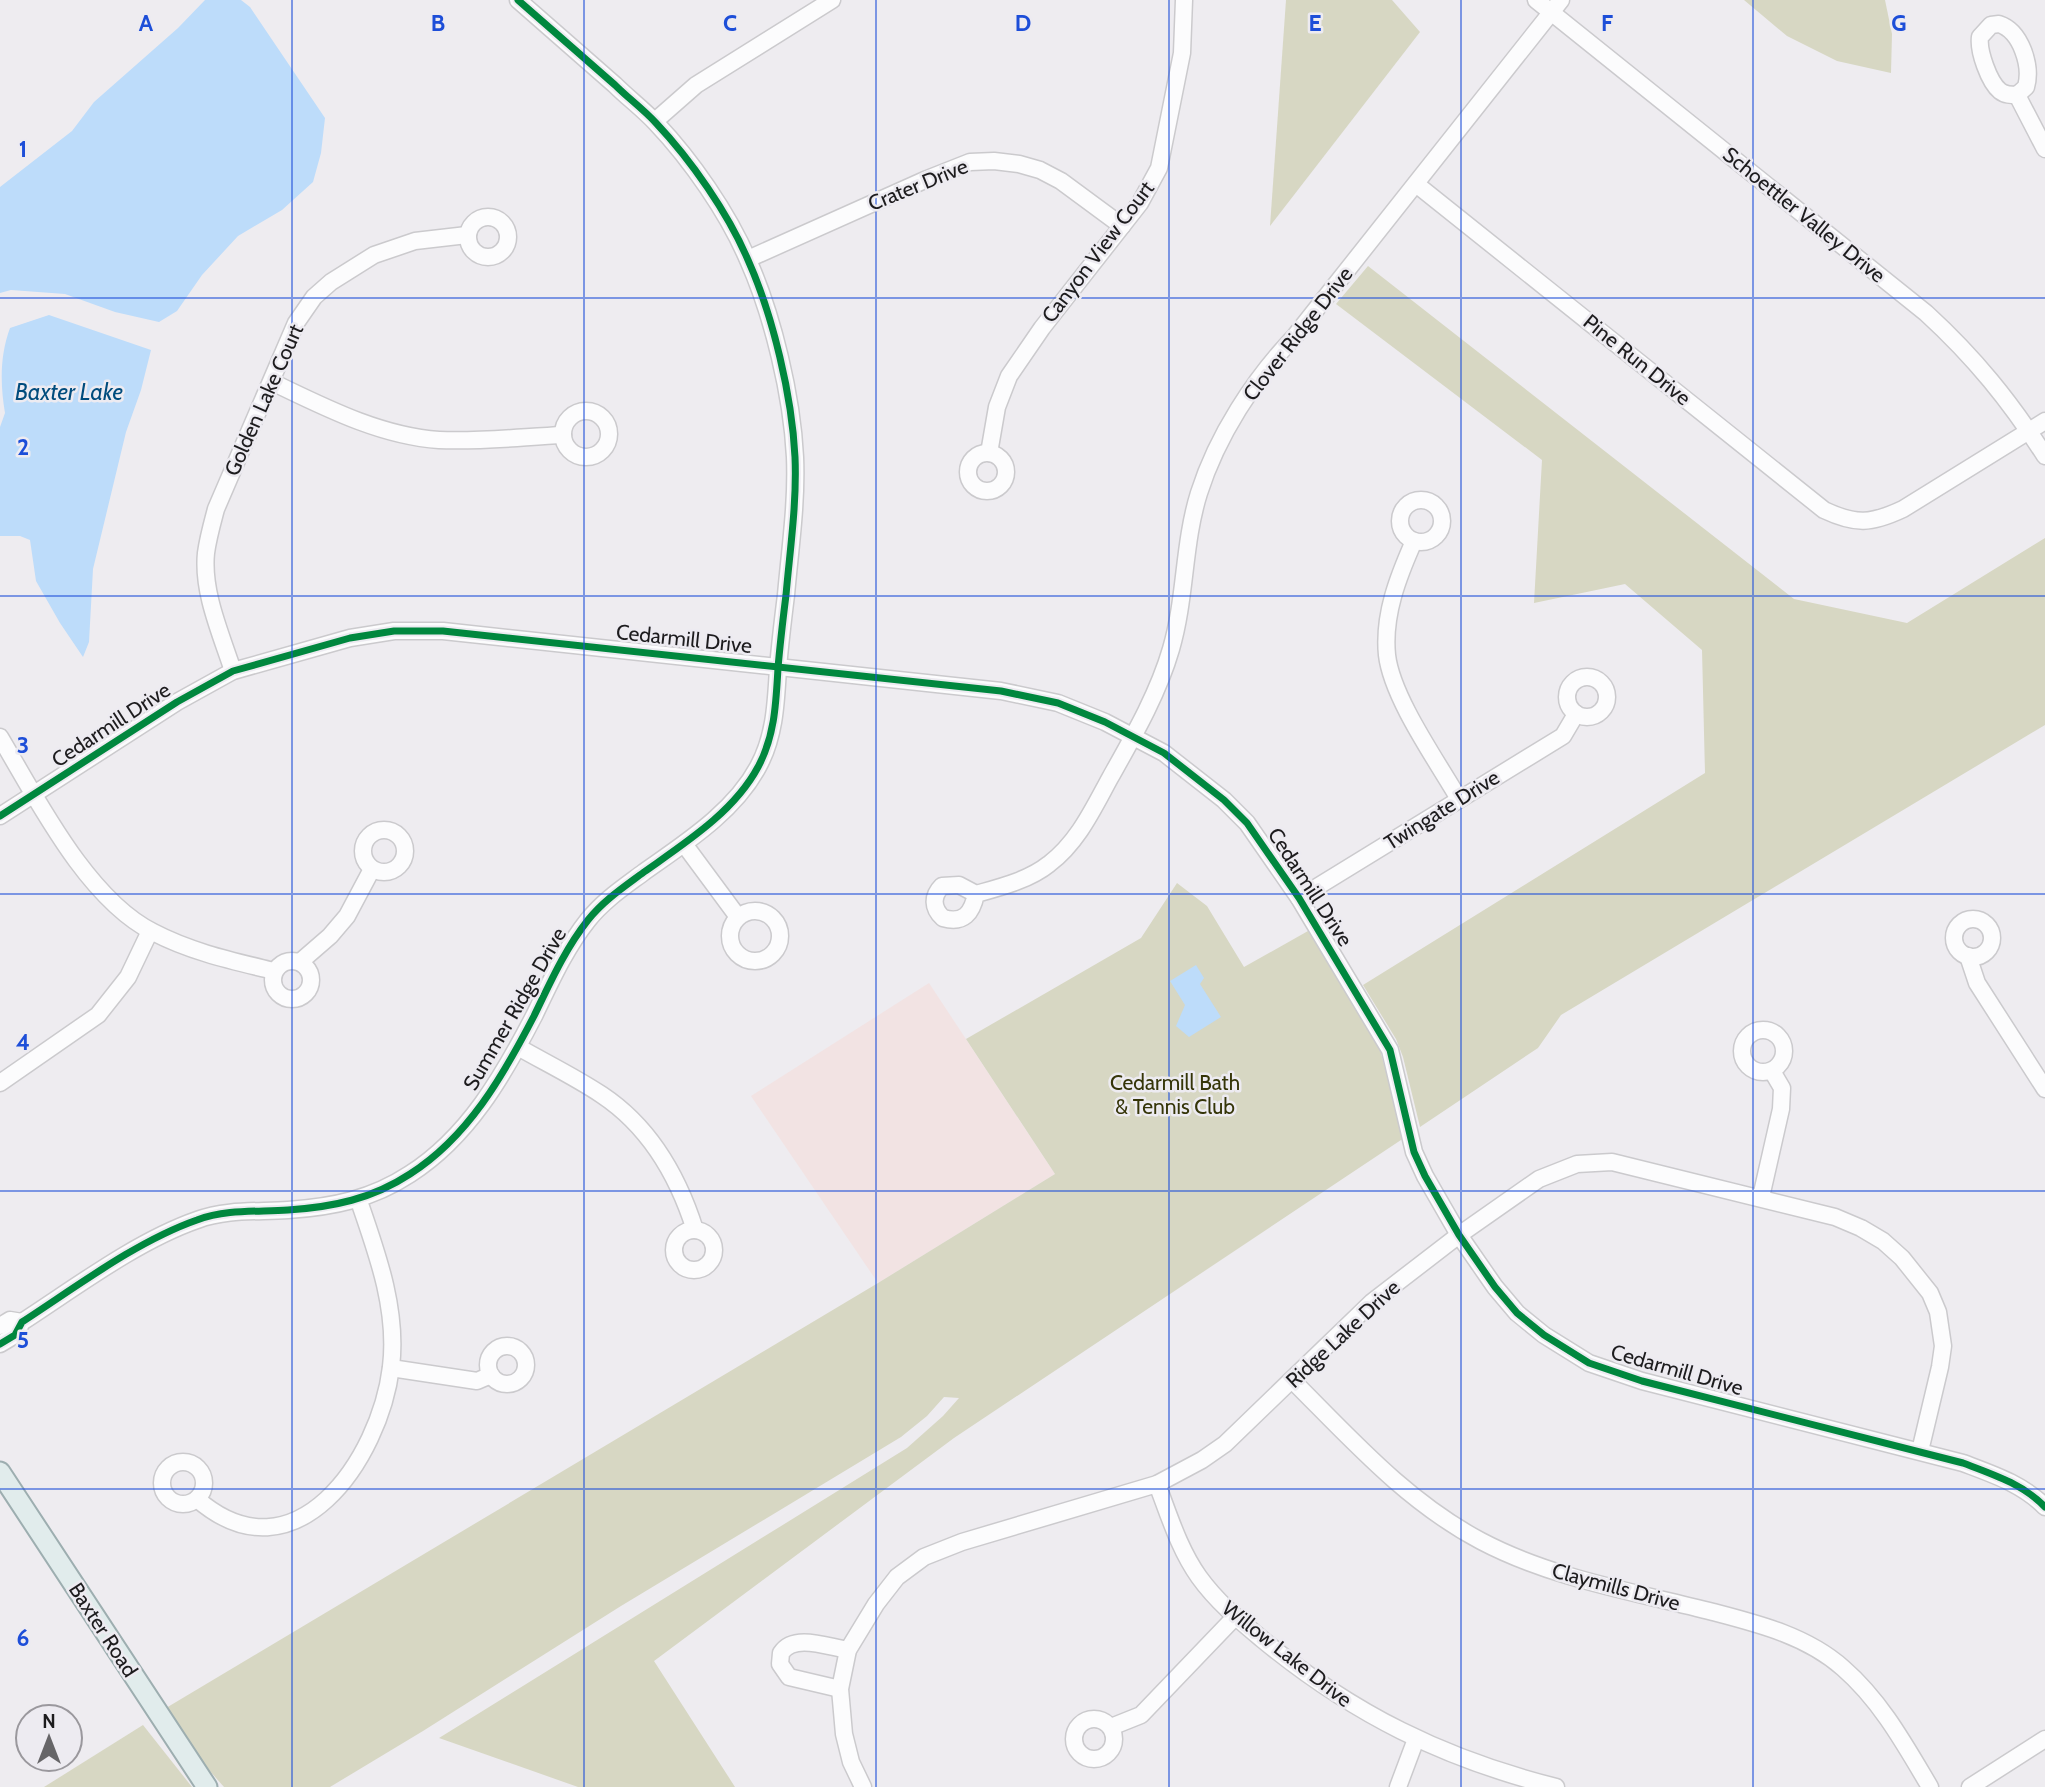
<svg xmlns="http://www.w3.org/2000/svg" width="2045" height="1787" font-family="Cabin,sans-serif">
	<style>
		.industrial { fill: #f2e3e3 }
		.green { fill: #d7d7c3 }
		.water { fill: #bddcfa }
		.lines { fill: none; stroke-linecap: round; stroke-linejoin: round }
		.minor-casing { stroke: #cbcacd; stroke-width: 19 }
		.major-casing { stroke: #9daeb0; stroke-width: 23 }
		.minor { stroke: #fcfcfd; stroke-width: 16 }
		.major { stroke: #e1ecec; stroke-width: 19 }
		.cycleway-casing { stroke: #edebf1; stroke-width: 11 }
		.cycleway { stroke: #00873e; stroke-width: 7 }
		.grid { fill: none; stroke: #1d4ed8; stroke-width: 2; stroke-opacity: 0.55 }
		.labels { text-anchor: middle; stroke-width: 5; stroke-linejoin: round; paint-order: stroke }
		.street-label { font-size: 21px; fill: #1d1c1e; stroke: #edebf1 }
		.park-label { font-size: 21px; fill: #353508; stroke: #edebf1 }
		.water-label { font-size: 23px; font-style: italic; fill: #004c7d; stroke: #edebf1 }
		.grid-label { font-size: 23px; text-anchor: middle; font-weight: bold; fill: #1d4ed8; stroke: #edebf1; stroke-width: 5; stroke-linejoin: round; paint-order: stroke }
	</style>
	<rect width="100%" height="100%" fill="#eeecf0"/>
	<!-- industrial -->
	<polygon class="industrial" points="929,983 1055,1174 878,1283 751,1096"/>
	<!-- green -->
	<g class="green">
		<polygon points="1286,0 1392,0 1420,32 1270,226"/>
		<polygon points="1744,0 1885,0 1892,34 1891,73 1837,61 1787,36"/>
		<polygon points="1368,266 1794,599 1907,623 2045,538 2045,725 1561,1015 1538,1048 1420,1127 1403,1057 1396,1039 1363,985 1705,773 1702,650 1625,584 1534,603 1542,460 1336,304"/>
		<polygon points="1177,883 1207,906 1244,967 1308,931 1362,1016 1379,1046 1404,1138 954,1438 654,1661 735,1787 578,1787 439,1738 907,1448 943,1416 959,1398 944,1397 927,1416 901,1437 621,1606 423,1731 330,1787 224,1787 201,1761 166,1708 878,1283 1055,1174 966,1039 1141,938"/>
		<polygon points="143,1725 192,1787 44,1787"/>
	</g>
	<!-- water -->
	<g class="water">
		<polygon points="205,0 241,0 250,7 325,118 321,153 313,182 282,210 238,236 202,275 177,311 159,322 115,312 65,294 11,290 0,293 0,187 72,131 94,102 178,28"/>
		<path d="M49 315 151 350 141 390 126 432 93 569 89 642 83 657 60 623 36 581 30 540 20 536H0V427L5 413C0 384 0 355 10 328Z"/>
		<polygon points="1196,965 1204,978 1200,984 1221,1017 1189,1037 1176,1026 1185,1005 1170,981"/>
	</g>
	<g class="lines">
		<defs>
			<g id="minor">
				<path d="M1536 0 1926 313C1974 357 2010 401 2045 456"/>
				<path d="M1999 24C2021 31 2032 66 2026 87L2017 95C2011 95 2005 95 2000 91 1989 82 1978 51 1980 37L1991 25Z"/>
				<polyline points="2017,95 2045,149"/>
				<polyline points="655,121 696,85 832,0"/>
				<path d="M1416 184 1824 510C1856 525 1871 524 1903 509L2045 421"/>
				<circle cx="488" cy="237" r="20"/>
				<polyline points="748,259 927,179 970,162 994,161 1019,164 1040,170 1061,181 1122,226"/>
				<path d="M272 382C324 407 380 436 439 440 480 442 522 437 563 435"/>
				<circle cx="586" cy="434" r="23"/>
				<polyline points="989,453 997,407 1009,376 1042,328 1140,203 1159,168 1182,53 1184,0"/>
				<circle cx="987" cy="472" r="19"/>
				<circle cx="1421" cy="521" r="21"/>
				<path d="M1414 541C1398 577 1383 615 1387 655 1392 698 1437 761 1459 799"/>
				<path d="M233 671C221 634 202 592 206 553 208 538 212 524 216 509L296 323 314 297 331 282 374 255 415 241 467 235"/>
				<circle cx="1587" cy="697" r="20"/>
				<path d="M0 737C37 799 87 899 153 932 191 952 233 961 274 971"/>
				<path d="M0 816 177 702 233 671 350 638 394 631H443L1001 691 1058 703 1105 722 1164 753 1224 800 1247 823 1299 898 1390 1050 1414 1152 1425 1176 1459 1235 1495 1287 1517 1313 1544 1335 1589 1363 1642 1381 1963 1463C1992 1474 2023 1484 2045 1507"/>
				<circle cx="384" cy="851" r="21"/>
				<polyline points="684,844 738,917"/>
				<path d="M976 894C972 913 964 924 943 918 932 908 932 896 942 886L959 885 976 894C1001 887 1029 880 1049 864 1078 842 1093 809 1110 778 1133 737 1158 694 1171 649 1186 598 1183 544 1199 493 1217 436 1254 379 1295 336L1561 0"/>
				<polyline points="1299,898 1563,736 1576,714"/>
				<circle cx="755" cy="936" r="25"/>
				<circle cx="1973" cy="938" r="19"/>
				<polyline points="1968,956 1977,983 2045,1089"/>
				<circle cx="292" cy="980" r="19"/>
				<polyline points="300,962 330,936 347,916 372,869"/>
				<circle cx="1763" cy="1051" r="21"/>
				<path d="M518 1047C546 1063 575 1077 602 1095 650 1127 678 1176 695 1230"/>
				<polyline points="0,1083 98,1015 128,977 150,931"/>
				<polyline points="1761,1197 1781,1109 1782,1088 1772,1071"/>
				<circle cx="694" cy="1250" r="20"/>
				<polyline points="0,1326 10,1320 22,1322"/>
				<path d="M0 1344 15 1335 22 1322C76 1287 137 1241 197 1220 226 1209 258 1212 288 1210 333 1207 372 1199 410 1174 468 1137 503 1076 534 1016 550 983 565 949 588 920 604 900 624 887 644 872 685 843 734 812 758 767 775 736 776 702 778 668 780 644 783 619 786 595 790 549 797 503 795 457 792 396 773 316 748 260 728 213 691 160 656 123 643 109 628 98 615 85 583 57 550 28 518 0"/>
				<circle cx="507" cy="1365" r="19"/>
				<polyline points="391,1368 477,1381 491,1375"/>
				<path d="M1293 1381C1352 1440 1407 1502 1481 1541 1553 1579 1636 1592 1713 1612 1759 1624 1807 1636 1843 1668 1881 1701 1905 1745 1930 1787"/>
				<circle cx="183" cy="1483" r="21"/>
				<path d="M1157 1484C1169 1515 1179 1549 1199 1577 1217 1602 1239 1620 1263 1640 1353 1714 1444 1759 1556 1787"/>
				<path d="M197 1499C295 1584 380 1459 391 1367 398 1310 377 1253 359 1201"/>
				<path d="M840 1689 789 1677 780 1664 781 1653C794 1633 828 1647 848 1650"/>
				<circle cx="1094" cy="1739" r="20"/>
				<polyline points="1111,1727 1141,1715 1235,1617"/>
				<polyline points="863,1787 851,1762 844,1734 840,1689 848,1650 876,1604 897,1577 924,1557 962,1542 1157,1484 1202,1460 1225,1444 1372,1302 1459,1235 1539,1179 1577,1164 1612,1162 1835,1217 1861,1228 1883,1241 1902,1258 1930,1293 1938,1312 1943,1346 1940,1367 1920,1451"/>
				<polyline points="1398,1787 1416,1739"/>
				<polyline points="1970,1787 2045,1739"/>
			</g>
			<polyline id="major" points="0,1472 207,1787"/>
		</defs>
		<!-- minor casing -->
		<use href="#minor" class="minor-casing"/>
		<!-- major casing -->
		<use href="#major" class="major-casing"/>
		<!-- minor -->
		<use href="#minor" class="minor"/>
		<!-- major -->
		<use href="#major" class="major"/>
		<defs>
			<g id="cycleway">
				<path d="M0 816 177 702 233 671 350 638 394 631H443L1001 691 1058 703 1105 722 1164 753 1224 800 1247 823 1299 898 1390 1050 1414 1152 1425 1176 1459 1235 1495 1287 1517 1313 1544 1335 1589 1363 1642 1381 1963 1463C1992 1474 2023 1484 2045 1507"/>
				<path d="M0 1344 15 1335 22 1322C76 1287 137 1241 197 1220 226 1209 258 1212 288 1210 333 1207 372 1199 410 1174 468 1137 503 1076 534 1016 550 983 565 949 588 920 604 900 624 887 644 872 685 843 734 812 758 767 775 736 776 702 778 668 780 644 783 619 786 595 790 549 797 503 795 457 792 396 773 316 748 260 728 213 691 160 656 123 643 109 628 98 615 85 583 57 550 28 518 0"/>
			</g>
		</defs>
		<!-- cycleway casing -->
		<use href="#cycleway" class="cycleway-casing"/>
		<!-- cycleway -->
		<use href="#cycleway" class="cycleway"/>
	</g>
	<!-- grid -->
	<path class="grid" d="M292 0V1787M584 0V1787M876 0V1787M1169 0V1787M1461 0V1787M1753 0V1787M0 298H2045M0 596H2045M0 894H2045M0 1191H2045M0 1489H2045"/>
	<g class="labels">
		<!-- street labels -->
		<g class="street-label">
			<text transform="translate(918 185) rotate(-22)" y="7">Crater Drive</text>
			<text transform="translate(1804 215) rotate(39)" y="7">Schoettler Valley Drive</text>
			<text transform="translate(1098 252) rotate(-53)" y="7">Canyon View Court</text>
			<text transform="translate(1298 334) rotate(-52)" y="7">Clover Ridge Drive</text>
			<text transform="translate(1637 360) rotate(39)" y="7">Pine Run Drive</text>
			<text transform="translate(264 400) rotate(-66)" y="7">Golden Lake Court</text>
			<text transform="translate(684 639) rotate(6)" y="7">Cedarmill Drive</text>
			<text transform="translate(111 725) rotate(-33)" y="7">Cedarmill Drive</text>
			<text transform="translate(1442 810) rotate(-32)" y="7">Twingate Drive</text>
			<text transform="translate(1310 887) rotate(57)" y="7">Cedarmill Drive</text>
			<text transform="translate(515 1009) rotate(-60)" y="7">Summer Ridge Drive</text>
			<text transform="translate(1343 1334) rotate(-43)" y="7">Ridge Lake Drive</text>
			<text transform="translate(1677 1370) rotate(16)" y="7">Cedarmill Drive</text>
			<text transform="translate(1616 1587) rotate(15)" y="7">Claymills Drive</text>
			<text transform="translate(103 1630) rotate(57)" y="7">Baxter Road</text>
			<text transform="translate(1287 1654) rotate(38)" y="7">Willow Lake Drive</text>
		</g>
		<!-- park labels -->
		<g class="park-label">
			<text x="1175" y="1090">Cedarmill Bath<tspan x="1175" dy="24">&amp; Tennis Club</tspan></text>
		</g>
		<!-- water labels -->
		<g class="water-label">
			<text x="69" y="400">Baxter Lake</text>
		</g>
	</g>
	<g class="grid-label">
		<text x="146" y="31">A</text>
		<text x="438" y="31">B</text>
		<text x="730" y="31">C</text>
		<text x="1023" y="31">D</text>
		<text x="1315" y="31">E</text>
		<text x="1607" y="31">F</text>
		<text x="1899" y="31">G</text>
		<text x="23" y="157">1</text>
		<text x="23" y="455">2</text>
		<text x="23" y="753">3</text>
		<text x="23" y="1050">4</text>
		<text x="23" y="1348">5</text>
		<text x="23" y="1646">6</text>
	</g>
	<!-- north arrow -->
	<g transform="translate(49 1738)"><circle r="33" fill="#edebf1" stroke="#9a989d" stroke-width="2"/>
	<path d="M0-5L12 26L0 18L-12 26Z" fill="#666568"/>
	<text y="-10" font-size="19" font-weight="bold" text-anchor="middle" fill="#1d1c1e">N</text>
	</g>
</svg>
